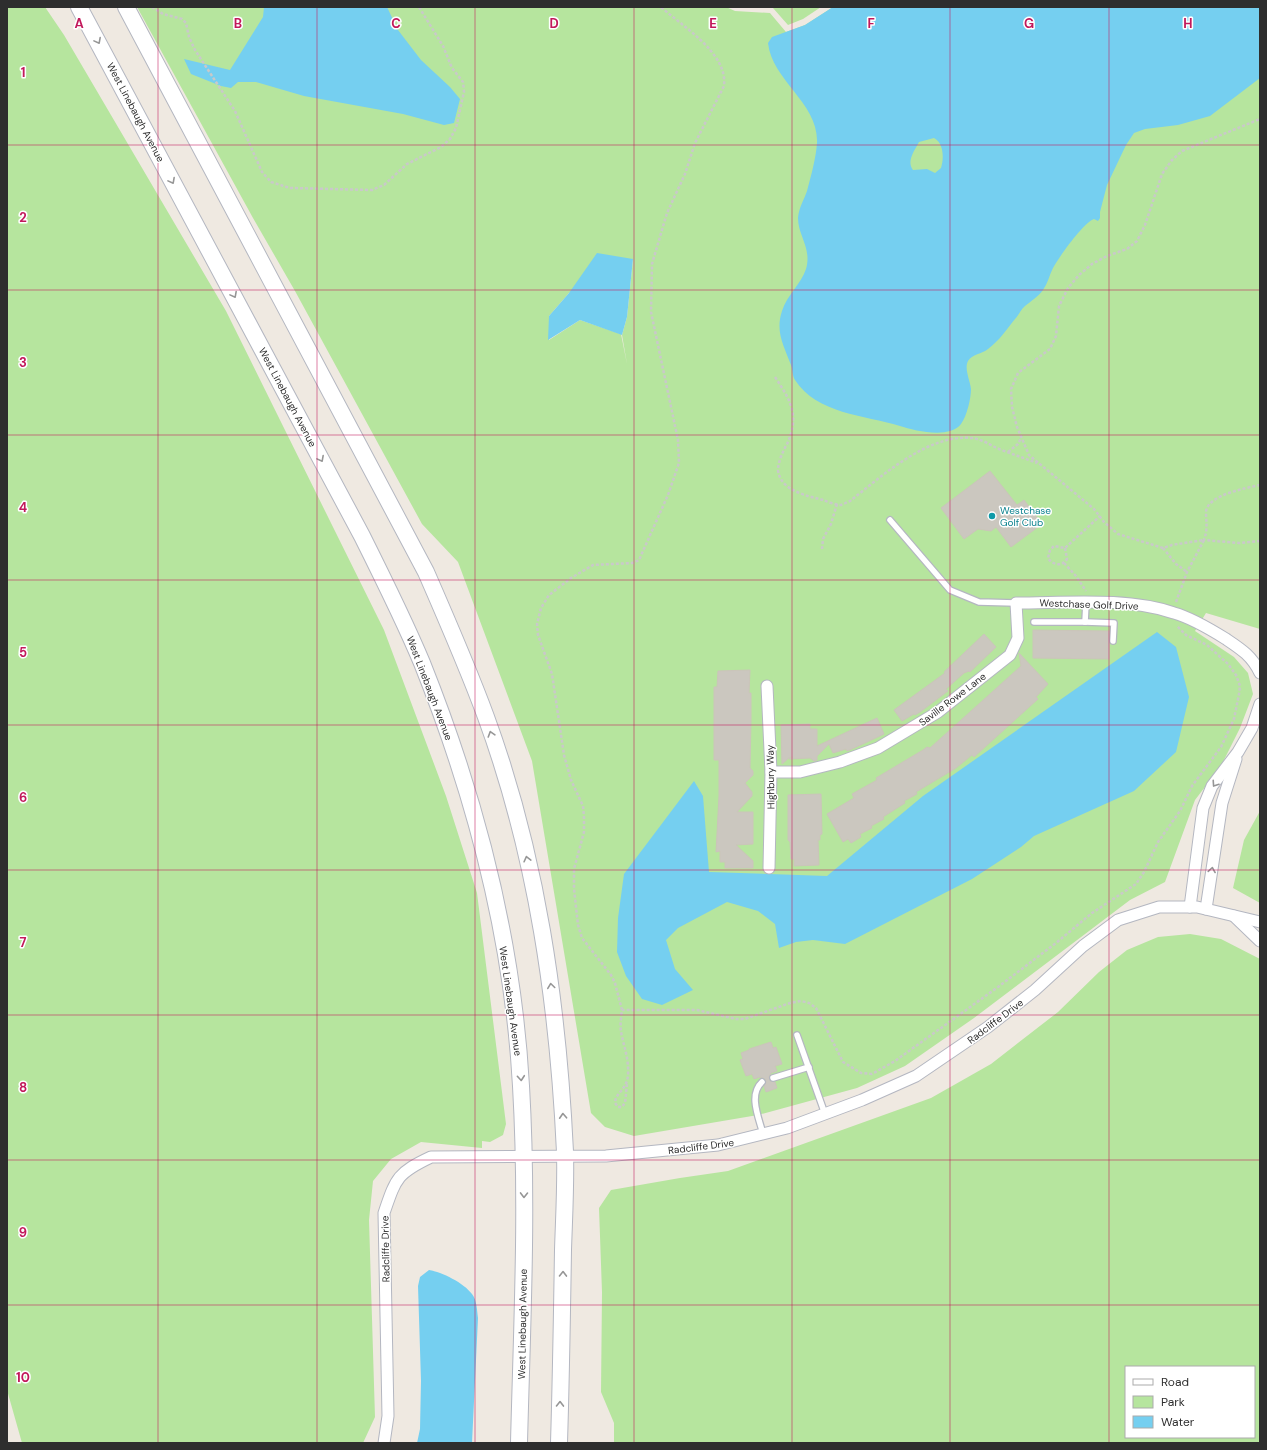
<svg xmlns="http://www.w3.org/2000/svg" width="1267" height="1450" font-family="'DM Sans',sans-serif">
	<style>
		.green { fill: #b6e59e; fill-rule: evenodd }
		.water { fill: #75cff0; fill-rule: evenodd }
		.building { fill: #cbc7bf; stroke: #cbc5ba }
		.lines { fill: none; stroke-linecap: round; stroke-linejoin: round }
		.lane-casing { stroke: #b4b7c1; stroke-width: 8 }
		.street-casing { stroke: #b4b7c1; stroke-width: 13 }
		.secondary-casing { stroke: #b4b7c1; stroke-width: 18 }
		.path { stroke: #c9c9c9; stroke-width: 2.5; stroke-dasharray: 3 2; stroke-linecap: butt }
		.lane { stroke: #fff; stroke-width: 5.5 }
		.street { stroke: #fff; stroke-width: 11 }
		.secondary { stroke: #fff; stroke-width: 16 }
		.oneway { stroke: #969696 }
		.grid { fill: none; stroke: #c2185b; stroke-width: 1; stroke-opacity: 0.55 }
		.culture-dot { fill: #0f9aa8; stroke: #fff; stroke-width: 1.5 }
		.labels { text-anchor: middle; stroke-width: 3; stroke-linejoin: round; paint-order: stroke }
		.street-label { font-size: 10px; fill: #2e2e2e; stroke: #fff }
		.culture-label { font-size: 10px; fill: #0d838f; stroke: #fff; text-anchor: start }
		.grid-label { font-size: 13px; text-anchor: middle; font-weight: bold; fill: #c2185b; stroke: #fff; stroke-width: 3; stroke-linejoin: round; paint-order: stroke }
	</style>
	<rect width="100%" height="100%" fill="#efe9e1"/>
	<!-- green -->
	<g class="green">
		<polygon points="7,7 45,7 64,35 226,311 384,630 446,796 477,893 506,1124 503,1135 490,1142 482,1141 482,1148 421,1142 391,1159 373,1181 369,1220 375,1417 363,1443 22,1443 7,1390"/>
		<path d="M137 7H726L735 11 770 13 786 32 805 25 833 7H1260V629L1206 613 1195 631 1234 657 1248 673 1253 694 1240 728 1221 766 1195 800 1165 882 1130 900 974 1018 905 1066 857 1088 758 1115 634 1136 605 1127 591 1113 532 761 458 562 422 524 295 291 253 218ZM633 259 627 317 622 335 627 364 621 334 580 320 549 340V316L569 293Z"/>
		<polygon points="763,7 821,7 803,19 788,25 773,8"/>
		<polygon points="1260,811 1260,903 1233,888 1244,840"/>
		<path d="M1190 934 1221 939 1260 959V1443H614V1423L601 1392 602 1292 599 1208 611 1190 680 1178 728 1171 931 1098 991 1064 1058 1012 1099 972 1127 950 1158 937ZM1126 1367H1254V1437H1126Z"/>
	</g>
	<!-- water -->
	<g class="water">
		<polygon points="264,7 387,7 398,30 421,60 450,87 460,99 454,123 444,125 403,114 304,96 256,82 238,82 231,88 221,86 191,74 184,59 230,70 263,17"/>
		<path d="M833 7H1260V78L1210 116 1178 125 1145 129 1134 133 1126 145 1107 185 1100 212V218L1098 221 1094 219C1083 223 1059 257 1053 268 1049 276 1048 283 1043 290 1038 297 1031 301 1025 306 1021 309 1019 315 1015 319 1007 329 999 341 988 349 982 354 972 354 968 361 964 369 970 380 971 389 971 398 967 416 961 424 950 439 915 431 900 426 864 415 817 414 795 380 792 375 793 370 791 365 784 346 775 332 782 311 787 295 801 284 806 269 812 248 798 236 798 218 799 207 804 200 807 191 811 176 816 158 817 143 819 103 772 81 768 43L772 37 805 25ZM934 138C944 143 944 159 941 168L935 173 927 169 913 170C906 161 915 150 919 142Z"/>
		<polygon points="597,253 633,259 627,317 622,335 580,320 548,340 549,316 569,293"/>
		<polygon points="1157,632 1176,647 1189,697 1176,752 1134,791 1034,836 1021,847 972,879 845,944 813,940 796,942 779,948 775,924 758,911 727,902 678,928 666,940 675,969 693,990 662,1005 642,999 626,976 617,952 618,918 624,874 694,781 703,796 709,872 827,876 923,796"/>
		<path d="M429 1270C442 1272 464 1283 472 1294 477 1300 477 1311 478 1318L472 1443H417L420 1429 421 1381 418 1286 420 1277Z"/>
	</g>
	<!-- building -->
	<g class="building">
		<polygon points="990,471 1017,505 1024,500 1042,524 1011,547 996,527 991,531 978,529 964,539 941,508"/>
		<polygon points="1033,630 1109,631 1109,659 1033,658"/>
		<polygon points="984,634 996,647 970,672 969,671 964,673 946,689 948,691 920,712 915,715 914,714 902,721 894,710 945,673 944,672"/>
		<polygon points="1019,653 1048,684 1036,697 1038,699 974,757 972,755 956,768 916,792 917,794 904,801 905,803 883,817 884,819 871,826 872,828 860,834 861,837 851,843 848,839 843,842 827,814 854,798 852,794 877,780 876,778 923,750 927,747 930,748 1021,666"/>
		<polygon points="750,670 749,693 751,693 751,720 750,768 753,771 753,775 745,783 752,792 752,796 737,812 753,812 753,844 736,845 753,861 753,868 725,868 725,862 720,862 720,851 716,852 719,796 719,760 714,760 714,687 717,687 718,671"/>
		<polygon points="877,718 884,734 867,742 852,749 847,751 846,749 833,753 829,744 817,756 817,760 814,761 810,758 789,759 793,757 790,757 782,764 781,725 810,724 810,729 817,729 817,746"/>
		<polygon points="821,794 822,834 820,835 820,840 818,840 819,865 794,866 794,859 791,859 790,842 788,840 788,795"/>
		<polygon points="771,1042 773,1048 776,1047 782,1064 775,1066 777,1071 771,1073 769,1077 770,1081 775,1082 777,1088 766,1092 764,1086 766,1082 765,1079 760,1077 754,1079 752,1074 746,1076 740,1060 743,1059 741,1053 749,1050 749,1049"/>
	</g>
	<g class="lines">
		<defs>
			<g id="lane">
				<polyline points="890,520 950,590 979,602 1016,603"/>
				<polyline points="1034,622 1085,622 1086,603"/>
				<polyline points="1085,622 1114,623 1113,641"/>
				<polyline points="797,1035 825,1114"/>
				<polyline points="773,1078 809,1067"/>
				<path d="M762 1082C748 1095 759 1118 763 1134"/>
			</g>
			<g id="street">
				<polyline points="767,686 771,772 769,868"/>
				<path d="M771 772H800L840 762 878 748 938 712 1010 655 1018 638 1016 603C1065 603 1128 597 1174 613 1192 618 1210 629 1226 639 1241 649 1252 656 1260 673"/>
				<polyline points="1190,907 1203,808 1212,786 1238,752 1252,728 1260,704"/>
				<polyline points="1206,909 1222,803 1236,759"/>
				<polyline points="1234,916 1260,941"/>
				<path d="M384 1443 388 1416 384 1213C396 1178 397 1173 431 1157L606 1156 718 1145 787 1128 862 1100 916 1076 988 1027 1035 990 1083 946 1118 920 1159 907H1197L1260 922"/>
			</g>
			<g id="secondary">
				<path d="M79 7 362 536C383 578 404 620 422 663 476 798 513 941 521 1086 528 1205 522 1324 519 1443"/>
				<path d="M126 7 426 572C447 620 468 668 486 717 537 856 558 1004 565 1152 566 1184 564 1218 563 1250 562 1315 561 1379 559 1443"/>
			</g>
		</defs>
		<!-- lane casing -->
		<use href="#lane" class="lane-casing"/>
		<!-- street casing -->
		<use href="#street" class="street-casing"/>
		<!-- secondary casing -->
		<use href="#secondary" class="secondary-casing"/>
		<!-- path -->
		<g class="path">
			<polyline points="152,7 163,14 182,19 186,23 189,37 195,50 235,111 262,172 271,182 290,188 372,190 384,185 407,164 441,147 450,139 456,128 464,92 463,82 452,68 443,46 419,7"/>
			<path d="M775 377C791 401 800 416 787 444 783 451 778 462 778 470 780 491 808 496 823 500 828 502 836 505 841 505 844 504 847 502 850 501 882 476 928 434 971 438 982 439 990 445 999 449 1012 454 1024 458 1037 463"/>
			<polyline points="1008,452 1018,444 1021,438"/>
			<path d="M1260 485C1246 488 1207 495 1206 512 1206 522 1208 529 1204 540L1239 543 1260 541"/>
			<path d="M1065 548 1067 559C1062 566 1058 565 1051 562L1048 558 1050 550 1054 546 1065 548 1100 516"/>
			<polyline points="1163,548 1176,564 1187,572"/>
			<polyline points="822,549 823,539 831,524 837,504"/>
			<polyline points="1064,563 1076,576 1086,591"/>
			<polyline points="1176,602 1187,572 1204,540 1172,545 1163,548 1118,534 1104,522 1094,509 1029,455 1017,427 1012,407 1011,389 1018,373 1050,349 1056,336 1059,306 1068,288 1079,275 1092,264 1107,256 1127,249 1137,241 1145,225 1162,174 1172,160 1182,151 1260,119"/>
			<path d="M622 1010 615 983 611 975 582 938 578 925 574 889V869L584 832V817L583 806 571 780 564 755 552 674 538 635 537 624 541 608 549 595 571 578 593 565 632 563 639 560 668 495 679 463 678 440 651 312 652 264 667 213 685 174 695 143 724 86C728 53 683 27 661 7"/>
			<path d="M627 1084 625 1103 622 1107H618L615 1103C615 1093 627 1090 628 1075 629 1059 624 1047 621 1032 620 1025 621 1017 622 1010H697L736 1019H745L790 1003 801 1001 809 1003 816 1008 843 1062 861 1073 872 1074 895 1061 998 987 1056 943 1092 913 1136 884 1144 872 1158 842 1180 811 1192 786 1221 747 1234 719 1239 694 1240 686 1236 675 1228 664 1207 645 1186 635 1177 626"/>
		</g>
		<!-- lane -->
		<use href="#lane" class="lane"/>
		<!-- street -->
		<use href="#street" class="street"/>
		<!-- secondary -->
		<use href="#secondary" class="secondary"/>
	</g>
	<!-- one-way arrows -->
	<defs><path id="oneway-chevron" d="M-2-3.5L2.5 0L-2 3.5" fill="none" stroke-width="1.6" stroke-linecap="round" stroke-linejoin="round"/></defs>
	<g class="oneway">
		<use href="#oneway-chevron" transform="translate(98 41) rotate(62)"/>
		<use href="#oneway-chevron" transform="translate(172 181) rotate(62)"/>
		<use href="#oneway-chevron" transform="translate(234 295) rotate(62)"/>
		<use href="#oneway-chevron" transform="translate(321 459) rotate(62)"/>
		<use href="#oneway-chevron" transform="translate(491 734) rotate(-107)"/>
		<use href="#oneway-chevron" transform="translate(1215 784) rotate(124)"/>
		<use href="#oneway-chevron" transform="translate(527 859) rotate(-104)"/>
		<use href="#oneway-chevron" transform="translate(1212 870) rotate(-81)"/>
		<use href="#oneway-chevron" transform="translate(551 986) rotate(-98)"/>
		<use href="#oneway-chevron" transform="translate(521 1078) rotate(85)"/>
		<use href="#oneway-chevron" transform="translate(563 1116) rotate(-93)"/>
		<use href="#oneway-chevron" transform="translate(524 1195) rotate(91)"/>
		<use href="#oneway-chevron" transform="translate(563 1274) rotate(-89)"/>
		<use href="#oneway-chevron" transform="translate(560 1404) rotate(-89)"/>
	</g>
	<!-- grid -->
	<path class="grid" d="M158 7V1443M317 7V1443M475 7V1443M634 7V1443M792 7V1443M950 7V1443M1109 7V1443M7 145H1260M7 290H1260M7 435H1260M7 580H1260M7 725H1260M7 870H1260M7 1015H1260M7 1160H1260M7 1305H1260"/>
	<!-- markers -->
	<circle class="culture-dot" cx="992" cy="516" r="4"/>
	<g class="labels">
		<!-- street labels -->
		<g class="street-label">
			<text transform="translate(136 112) rotate(62)" y="4">West Linebaugh Avenue</text>
			<text transform="translate(288 397) rotate(62)" y="4">West Linebaugh Avenue</text>
			<text transform="translate(1089 604) rotate(2)" y="4">Westchase Golf Drive</text>
			<text transform="translate(430 688) rotate(69)" y="4">West Linebaugh Avenue</text>
			<text transform="translate(952 699) rotate(-37)" y="4">Saville Rowe Lane</text>
			<text transform="translate(770 777) rotate(-91)" y="4">Highbury Way</text>
			<text transform="translate(511 1001) rotate(82)" y="4">West Linebaugh Avenue</text>
			<text transform="translate(995 1021) rotate(-37)" y="4">Radcliffe Drive</text>
			<text transform="translate(701 1146) rotate(-7)" y="4">Radcliffe Drive</text>
			<text transform="translate(385 1249) rotate(-91)" y="4">Radcliffe Drive</text>
			<text transform="translate(522 1324) rotate(-89)" y="4">West Linebaugh Avenue</text>
		</g>
		<!-- culture labels -->
		<g class="culture-label">
			<text x="1000" y="514">Westchase<tspan x="1000" dy="12">Golf Club</tspan></text>
		</g>
	</g>
	<g class="grid-label">
		<text x="79" y="28">A</text>
		<text x="238" y="28">B</text>
		<text x="396" y="28">C</text>
		<text x="554" y="28">D</text>
		<text x="713" y="28">E</text>
		<text x="871" y="28">F</text>
		<text x="1029" y="28">G</text>
		<text x="1188" y="28">H</text>
		<text x="23" y="77">1</text>
		<text x="23" y="222">2</text>
		<text x="23" y="367">3</text>
		<text x="23" y="512">4</text>
		<text x="23" y="657">5</text>
		<text x="23" y="802">6</text>
		<text x="23" y="947">7</text>
		<text x="23" y="1092">8</text>
		<text x="23" y="1237">9</text>
		<text x="23" y="1382">10</text>
	</g>
	<!-- border -->
	<rect width="1267" height="1450" fill="none" stroke="#2e2e2e" stroke-width="16"/>
	<!-- legend -->
	<rect x="1125" y="1366" width="130" height="72" fill="#ffffff" stroke="#ababab"/>
	<rect x="1133" y="1379" width="20" height="6" fill="#ffffff" stroke="#ababab"/>
	<text x="1161" y="1386" font-size="12" fill="#2e2e2e">Road</text>
	<rect x="1133" y="1396" width="20" height="12" fill="#b6e59e" stroke="#ababab"/>
	<text x="1161" y="1406" font-size="12" fill="#2e2e2e">Park</text>
	<rect x="1133" y="1416" width="20" height="12" fill="#75cff0" stroke="#ababab"/>
	<text x="1161" y="1426" font-size="12" fill="#2e2e2e">Water</text>
</svg>
